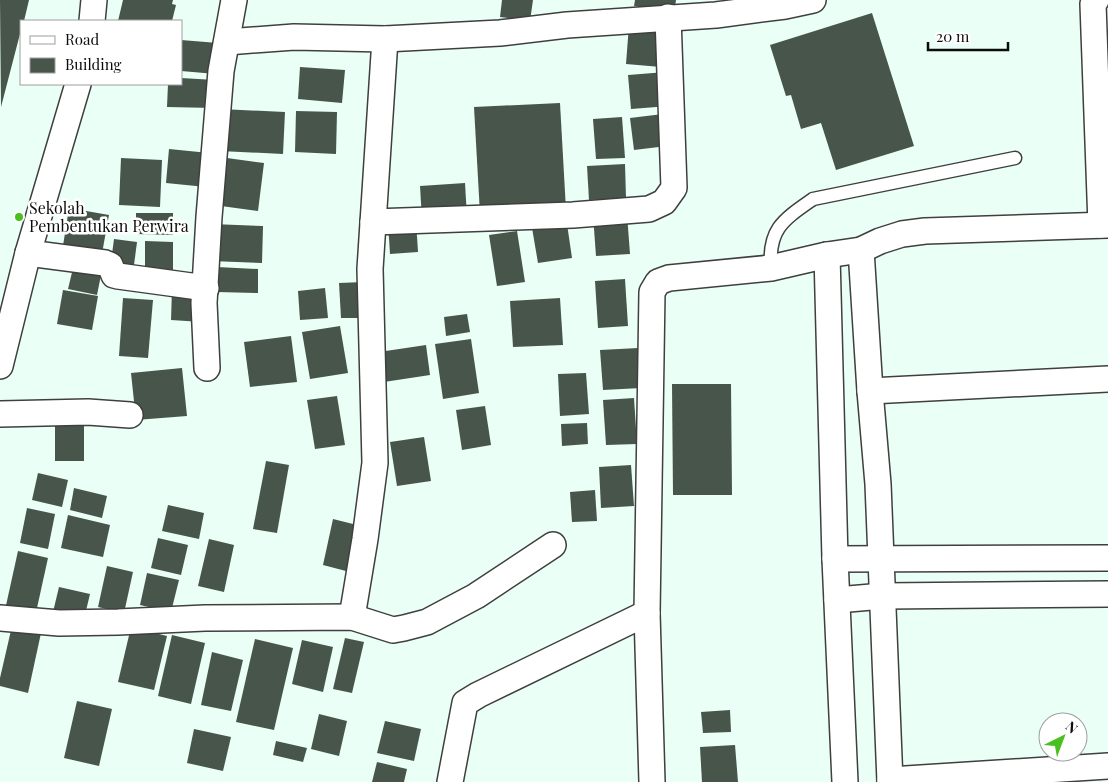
<svg xmlns="http://www.w3.org/2000/svg" width="1108" height="782" font-family="'Playfair Display',serif">
	<style>
		.building { fill: #48554a }
		.lines { fill: none; stroke-linecap: round; stroke-linejoin: round }
		.lane-casing { stroke: #3f3f3f; stroke-width: 15 }
		.street-casing { stroke: #3f3f3f; stroke-width: 28 }
		.lane { stroke: #fff; stroke-width: 12 }
		.street { stroke: #fff; stroke-width: 25 }
		.poi-dot { fill: #4ac01f; stroke: #fff; stroke-width: 2 }
		.labels { text-anchor: middle; stroke-width: 5; stroke-linejoin: round; paint-order: stroke }
		.poi-label { font-size: 16px; fill: #0c0c0c; stroke: #fff; text-anchor: start }
	</style>
	<rect width="100%" height="100%" fill="#eafff6"/>
	<!-- building -->
	<g class="building">
		<polygon points="0,0 29,0 24,21 21,21 21,30 1,107"/>
		<polygon points="123,0 173,0 172,4 176,5 172,21 118,21"/>
		<polygon points="502,0 533,0 530,21 500,17"/>
		<polygon points="635,0 676,0 674,13 634,6"/>
		<polygon points="872,13 914,146 836,170 821,123 801,129 791,95 786,96 770,45"/>
		<polygon points="629,25 664,28 661,67 626,64"/>
		<polygon points="181,40 218,43 216,74 181,71"/>
		<polygon points="300,67 345,70 342,103 298,99"/>
		<polygon points="666,72 669,106 631,109 628,75"/>
		<polygon points="181,78 215,80 214,108 167,107 168,84 181,84"/>
		<polygon points="560,103 566,210 480,214 474,107"/>
		<polygon points="221,109 285,112 283,154 220,151"/>
		<polygon points="296,111 337,112 336,154 295,152"/>
		<polygon points="663,114 667,146 634,150 630,118"/>
		<polygon points="622,117 625,158 596,159 593,119"/>
		<polygon points="169,149 209,153 206,187 166,183"/>
		<polygon points="121,158 162,160 160,207 119,205"/>
		<polygon points="227,158 264,163 258,211 221,206"/>
		<polygon points="625,164 626,198 589,200 587,166"/>
		<polygon points="465,183 467,217 422,220 420,186"/>
		<polygon points="69,208 109,215 101,259 62,252"/>
		<polygon points="136,213 173,213 173,235 136,234"/>
		<polygon points="627,214 630,254 596,256 593,215"/>
		<polygon points="566,217 572,258 538,263 531,222"/>
		<polygon points="416,221 418,252 390,254 388,223"/>
		<polygon points="212,224 263,226 262,263 211,261"/>
		<polygon points="517,231 525,282 497,286 489,235"/>
		<polygon points="114,239 137,242 134,265 111,262"/>
		<polygon points="145,241 173,242 173,276 145,276"/>
		<polygon points="74,264 102,270 97,295 68,289"/>
		<polygon points="217,267 258,269 258,293 217,292"/>
		<polygon points="625,279 628,326 598,328 595,281"/>
		<polygon points="364,282 366,318 341,318 339,283"/>
		<polygon points="172,288 203,290 202,322 171,320"/>
		<polygon points="325,288 328,318 300,320 298,291"/>
		<polygon points="63,290 98,296 92,330 57,324"/>
		<polygon points="123,298 153,300 148,358 119,356"/>
		<polygon points="560,298 563,345 513,347 510,301"/>
		<polygon points="467,314 470,332 446,336 444,317"/>
		<polygon points="340,326 348,373 310,379 302,332"/>
		<polygon points="291,336 297,382 250,387 244,342"/>
		<polygon points="471,339 479,393 443,399 435,344"/>
		<polygon points="426,345 430,375 384,382 379,352"/>
		<polygon points="638,348 641,388 603,390 600,350"/>
		<polygon points="182,368 187,416 136,420 131,373"/>
		<polygon points="586,373 589,414 560,416 558,374"/>
		<polygon points="672,384 731,384 732,495 673,495"/>
		<polygon points="337,396 345,445 315,449 307,400"/>
		<polygon points="634,398 637,444 606,445 603,400"/>
		<polygon points="485,406 491,445 462,450 456,410"/>
		<polygon points="587,423 588,444 562,446 561,424"/>
		<rect x="55" y="424" width="29" height="37"/>
		<polygon points="424,437 431,481 397,486 390,442"/>
		<polygon points="266,461 289,465 277,533 253,529"/>
		<polygon points="631,465 634,506 601,508 599,467"/>
		<polygon points="38,473 68,480 62,507 32,500"/>
		<polygon points="74,488 107,496 102,518 70,510"/>
		<polygon points="595,490 597,521 572,522 570,492"/>
		<polygon points="168,505 204,513 199,539 162,531"/>
		<polygon points="27,508 55,514 48,549 20,543"/>
		<polygon points="68,515 110,525 103,557 61,548"/>
		<polygon points="333,519 357,525 346,571 323,565"/>
		<polygon points="158,538 188,545 181,575 151,568"/>
		<polygon points="209,539 234,545 224,592 198,586"/>
		<polygon points="18,551 48,558 35,617 5,610"/>
		<polygon points="107,566 133,572 124,613 98,607"/>
		<polygon points="147,573 179,580 171,612 140,605"/>
		<polygon points="59,587 90,594 84,619 53,612"/>
		<polygon points="12,626 41,633 28,693 0,686 0,678"/>
		<polygon points="131,627 167,636 154,690 118,682"/>
		<polygon points="172,635 205,643 191,704 158,696"/>
		<polygon points="345,638 364,642 352,693 333,689"/>
		<polygon points="255,639 293,648 274,730 236,722"/>
		<polygon points="302,640 333,647 323,692 292,684"/>
		<polygon points="212,652 243,660 231,711 201,705"/>
		<polygon points="77,701 112,709 99,766 64,758"/>
		<polygon points="730,710 731,732 703,733 701,712"/>
		<polygon points="319,714 347,721 339,756 311,749"/>
		<polygon points="385,721 421,729 414,761 377,753"/>
		<polygon points="194,729 231,737 223,771 187,763"/>
		<polygon points="276,741 307,748 303,762 273,755"/>
		<polygon points="735,745 738,782 702,782 700,747"/>
		<polygon points="377,762 407,769 404,782 372,782"/>
	</g>
	<g class="lines">
		<defs>
			<path id="lane" d="M771 268C768 229 783 220 813 199L1015 158"/>
			<g id="street">
				<polyline points="1096,0 1093,4 1101,225"/>
				<polyline points="92,21 94,0"/>
				<polyline points="227,42 294,37 385,39 500,33 567,25 716,15 785,6 813,0"/>
				<polyline points="373,222 573,215 649,209 664,202 674,188 668,17"/>
				<polyline points="861,250 870,391 878,484 890,782"/>
				<polyline points="28,253 105,263 110,265 114,275 118,276 206,288"/>
				<polyline points="827,255 835,559 845,782"/>
				<polyline points="0,366 28,253 78,84"/>
				<polyline points="207,368 204,303 209,217 221,71 234,0"/>
				<polyline points="870,391 1108,379"/>
				<polyline points="0,414 88,412 130,415"/>
				<polyline points="835,559 1108,558"/>
				<polyline points="837,600 883,596 1108,594"/>
				<polyline points="352,617 365,539 375,463 370,269 385,39"/>
				<polyline points="0,618 59,623 118,622 205,618 352,617 393,630 404,628 427,622 476,596 553,545"/>
				<polyline points="890,780 1108,766"/>
				<polyline points="450,782 465,703 478,695 647,613"/>
				<polyline points="652,782 647,613 652,292 658,282 669,278 771,268 827,255 861,250 880,241 902,234 925,231 1108,225"/>
			</g>
		</defs>
		<!-- lane casing -->
		<use href="#lane" class="lane-casing"/>
		<!-- street casing -->
		<use href="#street" class="street-casing"/>
		<!-- lane -->
		<use href="#lane" class="lane"/>
		<!-- street -->
		<use href="#street" class="street"/>
	</g>
	<!-- markers -->
	<circle class="poi-dot" cx="19" cy="217" r="5"/>
	<g class="labels">
		<!-- poi labels -->
		<g class="poi-label">
			<text x="29" y="214">Sekolah<tspan x="29" dy="18">Pembentukan Perwira</tspan></text>
		</g>
	</g>
	<!-- legend -->
	<rect x="20" y="20" width="162" height="65" fill="#ffffff" stroke="#9e9e9e"/>
	<rect x="30" y="36" width="25" height="8" fill="#ffffff" stroke="#9e9e9e"/>
	<text x="65" y="45" font-size="15" fill="#0c0c0c">Road</text>
	<rect x="30" y="58" width="25" height="15" fill="#48554a" stroke="#9e9e9e"/>
	<text x="65" y="70" font-size="15" fill="#0c0c0c">Building</text>
	<!-- north arrow -->
	<g transform="translate(1063 737) rotate(42)"><circle r="24" fill="#ffffff" stroke="#9e9e9e"/>
	<path d="M0-4L9 19L0 12L-9 19Z" fill="#4ac01f"/>
	<text y="-8" font-size="14" font-weight="bold" text-anchor="middle" fill="#0c0c0c">N</text>
	</g>
	<!-- scale -->
	<path d="M928 42v8h80v-8" fill="none" stroke="#0c0c0c" stroke-width="2.5"/>
	<text x="936" y="42" font-size="15" fill="#0c0c0c" stroke="#ffffff" stroke-width="4" paint-order="stroke">20 m</text>
</svg>
